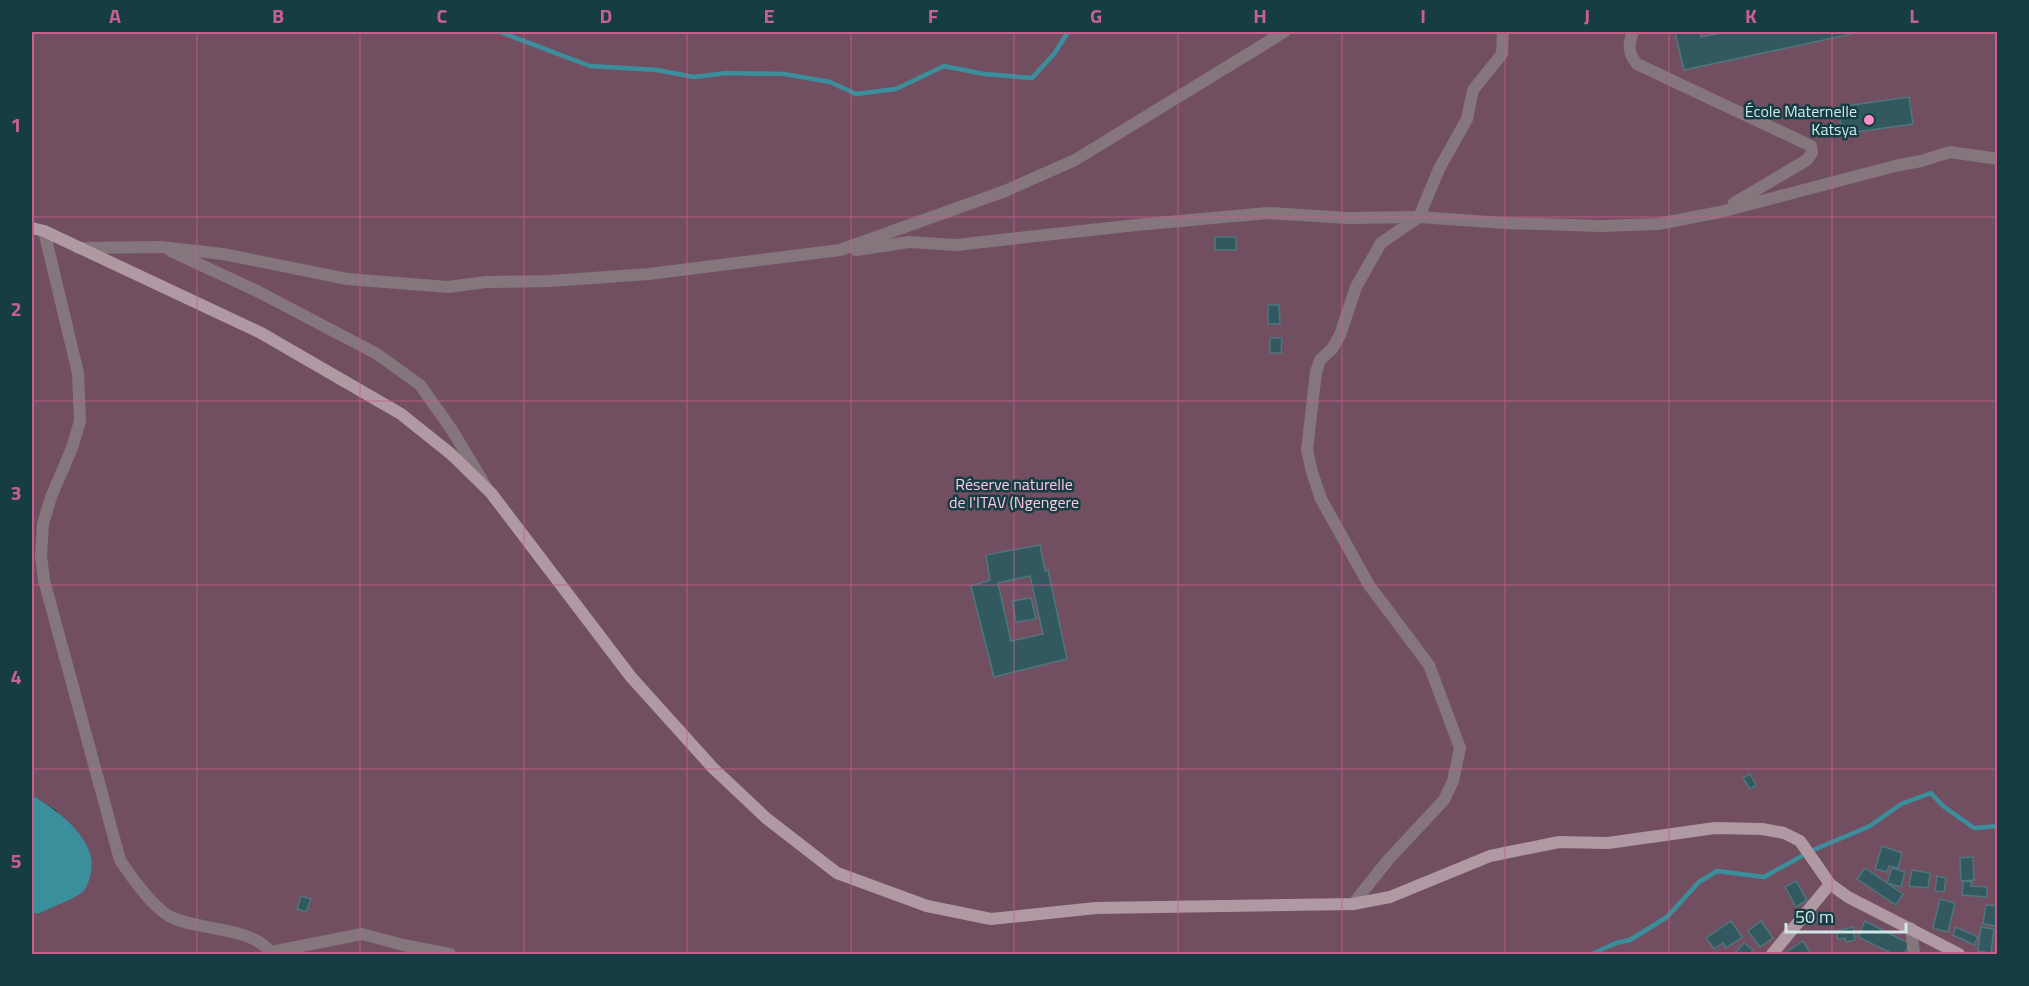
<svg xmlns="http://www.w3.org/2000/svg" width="2029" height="986" font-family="'Titillium Web',sans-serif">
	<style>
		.green { fill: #724f60 }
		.water { fill: #3b8f9c }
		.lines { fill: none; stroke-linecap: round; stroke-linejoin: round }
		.stream { stroke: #3b8f9c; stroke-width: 4.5 }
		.building { fill: #32595f; stroke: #4f767d; stroke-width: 1.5; fill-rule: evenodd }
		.street { stroke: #84767c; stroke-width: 12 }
		.secondary { stroke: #b099a3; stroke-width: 12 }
		.grid { fill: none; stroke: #c8608d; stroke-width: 1.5; stroke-opacity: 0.55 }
		.poi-dot { fill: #fb8fc6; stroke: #153d43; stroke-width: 2 }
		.labels { text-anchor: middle; stroke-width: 5; stroke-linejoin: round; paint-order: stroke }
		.poi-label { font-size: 16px; fill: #d2e7ea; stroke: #153d43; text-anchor: end }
		.park-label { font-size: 16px; fill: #fdc8e1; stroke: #153d43 }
		.neatline { fill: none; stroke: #c8608d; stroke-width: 2 }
		.grid-label { font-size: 20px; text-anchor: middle; font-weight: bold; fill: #c8608d }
	</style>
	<rect width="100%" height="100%" fill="#153d43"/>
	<!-- green -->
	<polygon class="green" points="32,32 1997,32 1997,954 32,954 32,912 38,914 57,904 57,811 32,795"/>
	<!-- water -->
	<path class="water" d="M32 795C57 810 102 842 90 877 88 883 86 890 81 893 72 900 49 908 38 914L32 912Z"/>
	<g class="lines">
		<!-- stream -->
		<g class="stream">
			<polyline points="500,32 590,66 657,70 694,77 726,73 784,74 830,82 856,94 896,89 944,66 984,74 1032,78 1054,54 1068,32"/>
			<polyline points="1592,954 1616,943 1630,940 1667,917 1699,882 1717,871 1764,877 1811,851 1870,826 1901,804 1931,793 1943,806 1974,828 1998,826"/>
		</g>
	</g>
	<!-- building -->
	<g class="building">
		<polygon points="1675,32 1700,32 1701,37 1726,32 1861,32 1684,70"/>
		<polygon points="1909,97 1913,124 1842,134 1838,107"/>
		<rect x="1215" y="237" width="21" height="13"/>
		<polygon points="1268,305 1279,305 1280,324 1268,324"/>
		<polygon points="1270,338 1282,338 1281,353 1270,353"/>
		<path d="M1040 545 1045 571 1048 570 1067 659 994 677 971 586 990 580 986 555ZM1030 576 1043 634 1011 641 998 583Z"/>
		<polygon points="1031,598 1036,619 1016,622 1012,601"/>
		<polygon points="1750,774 1756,785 1750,789 1743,778"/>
		<polygon points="1882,846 1902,853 1898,868 1889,866 1887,872 1875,869"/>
		<polygon points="1973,857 1974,880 1961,881 1960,858"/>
		<polygon points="1865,868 1903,894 1896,905 1857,879"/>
		<polygon points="1892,868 1905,872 1901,887 1887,883"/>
		<polygon points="1912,870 1930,873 1928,888 1909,886"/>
		<polygon points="1937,876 1946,878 1944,892 1935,891"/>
		<polygon points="1796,881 1807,900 1796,907 1785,887"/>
		<polygon points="1963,881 1972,882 1971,886 1987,887 1987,897 1962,895"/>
		<polygon points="301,896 311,899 306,912 297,909"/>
		<polygon points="1940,899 1955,903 1948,932 1933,928"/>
		<polygon points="1986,905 1998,906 1996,926 1983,924"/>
		<polygon points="1731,921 1742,937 1726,948 1723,943 1714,949 1706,938"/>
		<polygon points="1761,921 1773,938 1760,947 1748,931"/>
		<polygon points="1865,921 1910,944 1904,954 1893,954 1858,937"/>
		<polygon points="1853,927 1855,940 1846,942 1845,938 1838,939 1836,931"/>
		<polygon points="1956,927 1978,937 1974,945 1953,935"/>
		<polygon points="1981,927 1994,929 1991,953 1978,951"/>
		<polygon points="1803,941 1811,954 1786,954 1785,953"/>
		<polygon points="1744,943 1753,950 1750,954 1734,954"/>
	</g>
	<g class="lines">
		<!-- street -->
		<g class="street">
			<path d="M1633 32C1628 45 1628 53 1637 64L1811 146 1812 153 1807 160 1734 203"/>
			<path d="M44 231 78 373 80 421 72 448 51 497 43 524 41 556 44 580 120 860C132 878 151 905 169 916 195 931 256 926 271 954"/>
			<polyline points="78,248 161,247 223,254 347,279 448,287 486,282 550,281 649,274 840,250 1005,191 1075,160 1284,32"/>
			<polyline points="856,250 909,242 956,245 1136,225 1268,213 1348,218 1419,217 1504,223 1601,226 1658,224 1720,212 1895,166 1921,161 1950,152 1998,159"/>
			<polyline points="171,251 259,292 377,354 420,385 452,430 485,485"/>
			<polyline points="1353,904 1388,860 1444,800 1453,781 1460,748 1429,665 1369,585 1321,499 1312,472 1307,450 1316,372 1320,360 1332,349 1340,335 1356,287 1381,243 1419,217 1439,169 1467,119 1473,90 1502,54 1503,32"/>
			<polyline points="1911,928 1914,954"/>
			<polyline points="271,952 362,934 403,945 450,954"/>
		</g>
		<!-- secondary -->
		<g class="secondary">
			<polyline points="32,228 44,231 261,333 401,414 451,454 491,493 631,677 713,768 766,818 837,873 927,906 991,919 1096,908 1353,904 1390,897 1490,856 1559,842 1608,843 1715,828 1762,829 1784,833 1800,841 1830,884 1848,897 1959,954"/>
			<polyline points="1772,954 1830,884"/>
		</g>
	</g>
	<!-- grid -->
	<path class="grid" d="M197 32V954M360 32V954M524 32V954M687 32V954M851 32V954M1014 32V954M1178 32V954M1342 32V954M1505 32V954M1669 32V954M1832 32V954M32 217H1998M32 401H1998M32 585H1998M32 769H1998"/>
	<!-- markers -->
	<circle class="poi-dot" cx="1869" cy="120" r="6"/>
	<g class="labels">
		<!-- poi labels -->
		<g class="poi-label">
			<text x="1857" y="117">École Maternelle<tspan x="1857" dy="18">Katsya</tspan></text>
		</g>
		<!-- park labels -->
		<g class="park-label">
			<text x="1014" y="490">Réserve naturelle<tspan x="1014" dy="18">de l'ITAV (Ngengere</tspan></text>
		</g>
	</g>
	<!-- border -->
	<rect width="2029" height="986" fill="none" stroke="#153d43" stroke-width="66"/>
	<!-- scale -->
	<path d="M1786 923v9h120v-9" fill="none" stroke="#d2e7ea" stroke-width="3"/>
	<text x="1795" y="923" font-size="18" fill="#d2e7ea" stroke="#153d43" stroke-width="4.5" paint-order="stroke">50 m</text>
	<rect x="33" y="33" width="1963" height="920" class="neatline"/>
	<g class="grid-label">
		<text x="115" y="23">A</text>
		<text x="278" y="23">B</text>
		<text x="442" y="23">C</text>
		<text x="606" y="23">D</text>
		<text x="769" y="23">E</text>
		<text x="933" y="23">F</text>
		<text x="1096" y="23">G</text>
		<text x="1260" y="23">H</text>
		<text x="1423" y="23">I</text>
		<text x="1587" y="23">J</text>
		<text x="1751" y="23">K</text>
		<text x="1914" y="23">L</text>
		<text x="16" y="132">1</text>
		<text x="16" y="316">2</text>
		<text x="16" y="500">3</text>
		<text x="16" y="684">4</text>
		<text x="16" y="868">5</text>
	</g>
</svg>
